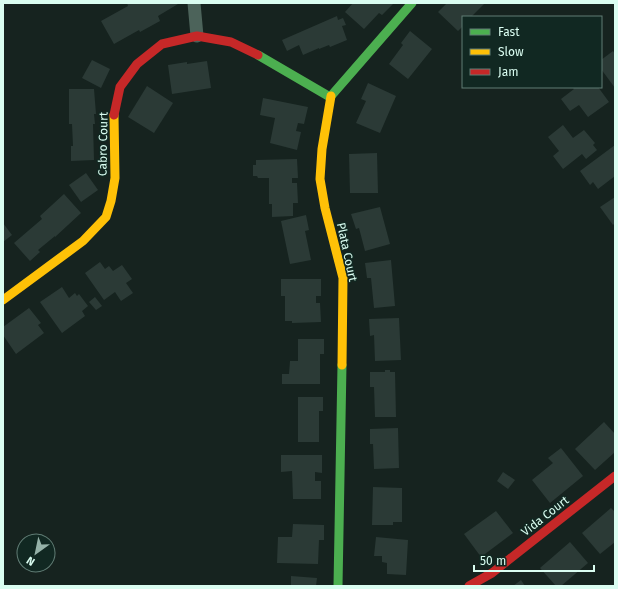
<svg xmlns="http://www.w3.org/2000/svg" width="618" height="589" font-family="'Fira Sans',sans-serif">
	<style>
		.building { fill: #2b3a36 }
		.lines { fill: none; stroke-linecap: round; stroke-linejoin: round }
		.street { stroke: #4c635a; stroke-width: 13 }
		.fast { stroke: #4caf50; stroke-width: 9 }
		.slow { stroke: #ffc107; stroke-width: 9 }
		.jam { stroke: #c62828; stroke-width: 9 }
		.labels { text-anchor: middle; stroke-width: 3; stroke-linejoin: round; paint-order: stroke }
		.street-label { font-size: 12px; fill: #dafdf1; stroke: #112822 }
	</style>
	<rect width="100%" height="100%" fill="#16231f"/>
	<!-- building -->
	<g class="building">
		<polygon points="127,3 177,3 178,4 158,16 160,21 140,32 139,30 114,44 101,21 128,6"/>
		<polygon points="353,3 392,3 393,4 382,15 379,13 364,29 345,12"/>
		<polygon points="447,3 485,3 471,17 463,17 463,26 458,31 438,12"/>
		<polygon points="337,16 338,20 343,18 346,25 342,26 347,40 330,47 329,45 319,49 319,48 303,55 299,45 287,51 282,40"/>
		<polygon points="410,31 432,49 408,79 389,64 403,45 401,43"/>
		<polygon points="613,51 615,54 615,88 601,69 601,60"/>
		<polygon points="92,60 110,69 101,88 82,78"/>
		<polygon points="207,61 211,88 172,94 168,65 187,62 187,64"/>
		<polygon points="368,83 396,96 380,133 356,123 366,101 361,99"/>
		<polygon points="147,86 173,103 154,133 128,117"/>
		<polygon points="572,87 598,87 609,102 588,117 579,105 570,111 561,99 574,89"/>
		<polygon points="69,89 94,89 96,114 94,114 95,124 93,124 94,160 71,161 71,146 73,146 72,124 69,124"/>
		<polygon points="263,98 308,107 304,124 298,123 296,131 301,132 297,150 270,143 275,118 260,115"/>
		<polygon points="563,125 573,138 584,130 595,143 593,145 597,150 586,159 582,154 563,169 553,156 559,151 548,137"/>
		<polygon points="615,145 615,176 598,189 593,182 590,185 580,171"/>
		<polygon points="377,153 378,193 350,193 349,154"/>
		<polygon points="297,159 298,178 292,178 292,183 297,183 298,203 293,203 293,216 272,217 272,204 269,204 269,178 258,178 257,176 253,176 253,165 256,165 256,160"/>
		<polygon points="86,173 98,190 81,202 69,185"/>
		<polygon points="64,194 81,213 55,237 55,236 38,250 40,252 30,261 14,243 42,219 40,216"/>
		<polygon points="615,197 615,223 613,225 600,207"/>
		<polygon points="380,207 390,244 365,251 359,228 356,229 351,214"/>
		<polygon points="306,215 309,230 305,231 311,260 290,264 281,221"/>
		<polygon points="3,223 12,235 3,242"/>
		<polygon points="391,260 395,306 374,308 371,278 367,278 365,263"/>
		<polygon points="100,262 105,269 109,266 113,271 122,265 132,279 126,283 133,293 121,301 115,292 104,300 85,273"/>
		<polygon points="281,279 321,279 321,296 316,296 316,303 320,303 321,322 292,323 292,321 285,321 285,296 281,296"/>
		<polygon points="62,287 69,298 75,293 77,296 79,294 88,306 82,311 85,316 62,333 40,302"/>
		<polygon points="95,297 102,306 96,310 89,302"/>
		<polygon points="29,308 41,323 38,325 44,333 16,354 3,335 3,327"/>
		<polygon points="399,318 401,360 375,361 374,335 370,336 369,319"/>
		<polygon points="298,339 324,339 324,354 320,354 320,384 282,384 282,374 289,374 290,361 298,361"/>
		<polygon points="385,370 390,370 390,372 395,372 396,417 375,417 374,387 370,387 370,372 385,372"/>
		<polygon points="298,397 323,397 323,411 319,411 319,442 298,442"/>
		<polygon points="604,422 615,434 615,452 595,470 575,449"/>
		<polygon points="398,428 399,468 374,469 373,444 370,444 370,429"/>
		<polygon points="561,448 583,476 550,503 532,480 553,463 548,458"/>
		<polygon points="281,455 322,455 322,473 315,472 315,481 321,481 321,499 293,499 292,471 281,472"/>
		<polygon points="503,472 515,480 508,489 497,481"/>
		<polygon points="373,487 402,488 402,522 393,522 393,525 372,525"/>
		<polygon points="611,508 615,512 615,542 600,554 582,533"/>
		<polygon points="496,511 513,533 481,557 464,534"/>
		<polygon points="293,524 324,525 324,540 319,540 318,564 277,563 278,537 292,537"/>
		<polygon points="376,537 408,540 406,575 387,574 387,563 382,562 382,556 374,556"/>
		<polygon points="570,542 588,563 561,586 556,586 540,568"/>
		<polygon points="291,576 317,578 316,586 291,586"/>
		<polygon points="521,580 525,586 513,586"/>
	</g>
	<g class="lines">
		<!-- street -->
		<polyline class="street" points="194,3 197,36"/>
		<!-- fast -->
		<g class="fast">
			<polyline points="258,55 330,97"/>
			<polyline points="331,96 412,3"/>
			<polyline points="338,586 342,365"/>
		</g>
		<!-- slow -->
		<g class="slow">
			<polyline points="331,96 322,149 320,179 325,208 343,278 342,365"/>
			<polyline points="3,300 83,241 106,217 111,201 115,178 114,115"/>
		</g>
		<!-- jam -->
		<g class="jam">
			<polyline points="114,115 120,87 137,64 162,44 197,36 231,42 258,55"/>
			<polyline points="469,586 492,573 615,476"/>
		</g>
	</g>
	<g class="labels">
		<!-- street labels -->
		<g class="street-label">
			<text transform="translate(103 144) rotate(-89)" y="4">Cabro Court</text>
			<text transform="translate(347 252) rotate(78)" y="4">Plata Court</text>
			<text transform="translate(545 516) rotate(-38)" y="4">Vida Court</text>
		</g>
	</g>
	<!-- border -->
	<rect width="618" height="589" fill="none" stroke="#dafdf1" stroke-width="8"/>
	<!-- legend -->
	<rect x="462" y="16" width="140" height="72" fill="#112822" stroke="#617d75"/>
	<rect x="470" y="29" width="20" height="6" fill="#4caf50" stroke="#617d75"/>
	<text x="498" y="36" font-size="12" fill="#dafdf1">Fast</text>
	<rect x="470" y="49" width="20" height="6" fill="#ffc107" stroke="#617d75"/>
	<text x="498" y="56" font-size="12" fill="#dafdf1">Slow</text>
	<rect x="470" y="69" width="20" height="6" fill="#c62828" stroke="#617d75"/>
	<text x="498" y="76" font-size="12" fill="#dafdf1">Jam</text>
	<!-- north arrow -->
	<g transform="translate(36 553) rotate(213)"><circle r="19" fill="#112822" stroke="#617d75"/>
	<path d="M0-3L7 15L0 10L-7 15Z" fill="#95b1a8"/>
	<text y="-6" font-size="11" font-weight="bold" text-anchor="middle" fill="#dafdf1">N</text>
	</g>
	<!-- scale -->
	<path d="M474 565v6h120v-6" fill="none" stroke="#dafdf1" stroke-width="2"/>
	<text x="480" y="565" font-size="12" fill="#dafdf1" stroke="#112822" stroke-width="3" paint-order="stroke">50 m</text>
</svg>
